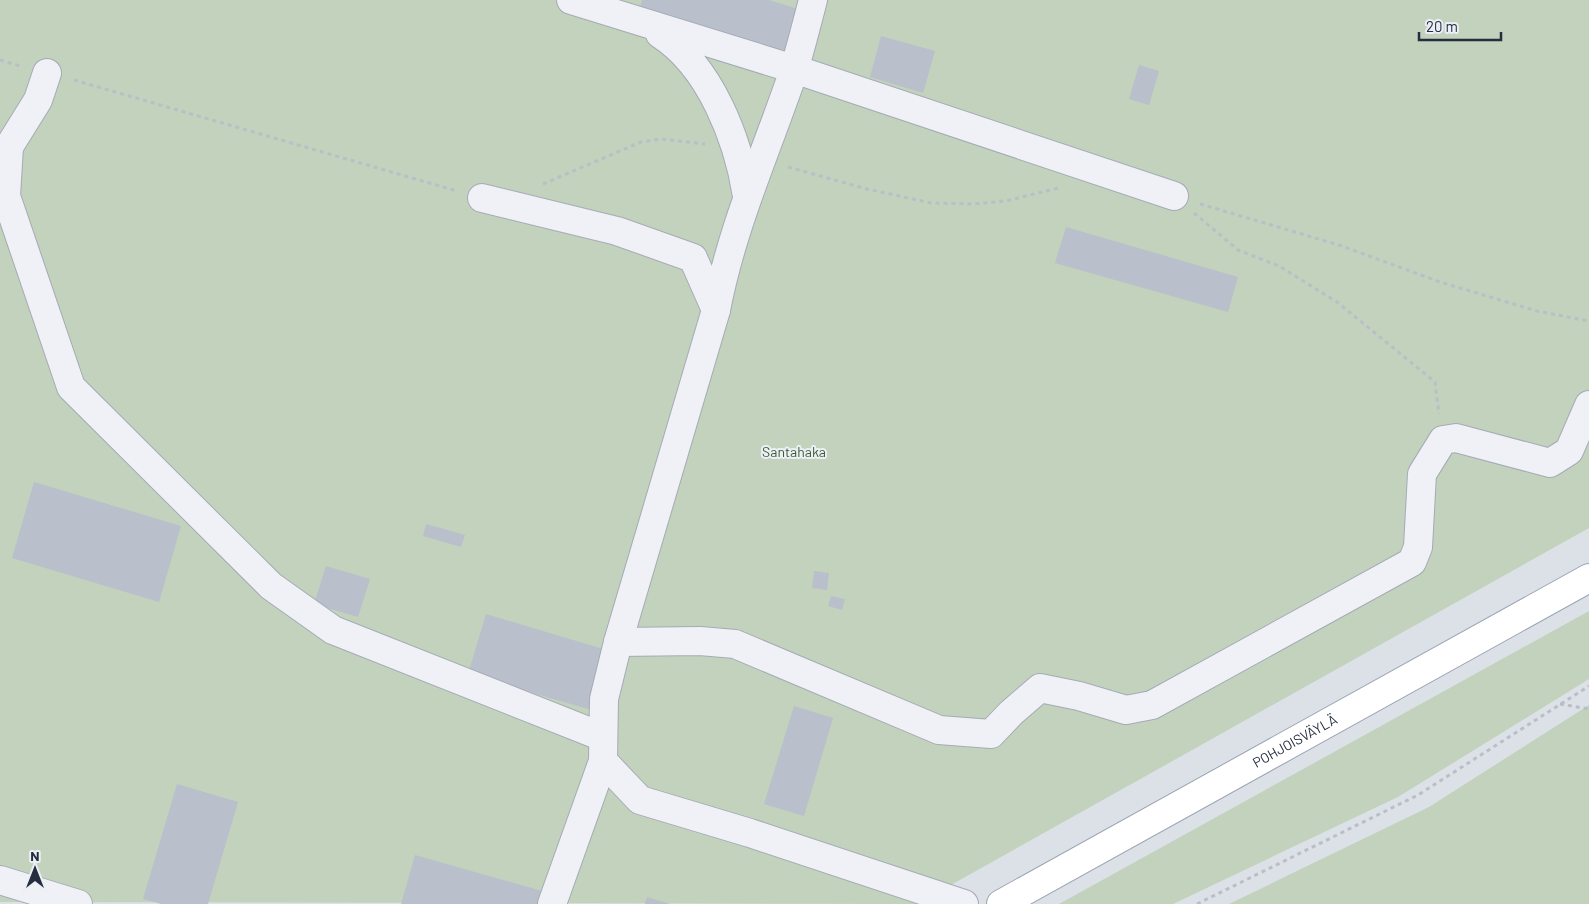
<svg xmlns="http://www.w3.org/2000/svg" width="1589" height="904" font-family="Barlow,sans-serif">
	<style>
		.green { fill: #c2d2bd }
		.building { fill: #b9bfcb }
		.lines { fill: none; stroke-linecap: round; stroke-linejoin: round }
		.minor-casing { stroke: #a5abb5; stroke-width: 30 }
		.major-casing { stroke: #9ba4b4; stroke-width: 30 }
		.path { stroke: #babec6; stroke-width: 3; stroke-dasharray: 4 4; stroke-linecap: butt }
		.minor { stroke: #eff1f6; stroke-width: 28 }
		.major { stroke: #fff; stroke-width: 28 }
		.labels { text-anchor: middle; stroke-width: 4; stroke-linejoin: round; paint-order: stroke }
		.park-label { font-size: 14px; fill: #385c31; stroke: #eceff5 }
		.street-label { font-size: 14px; fill: #252e3f; stroke: #eceff5 }
	</style>
	<rect width="100%" height="100%" fill="#dce1e8"/>
	<!-- green -->
	<g class="green">
		<polygon points="0,0 1589,0 1589,528 917,904 0,902"/>
		<polygon points="1589,611 1589,679 1398,797 1173,904 1059,904"/>
		<polygon points="1589,705 1589,904 1229,904 1429,807"/>
	</g>
	<!-- building -->
	<g class="building">
		<polygon points="642,0 769,0 804,11 789,61 638,15"/>
		<polygon points="881,36 935,51 923,93 870,77"/>
		<polygon points="1139,65 1159,71 1149,105 1129,99"/>
		<polygon points="1066,227 1238,277 1228,312 1055,263"/>
		<polygon points="34,482 181,526 159,602 12,558"/>
		<polygon points="426,524 465,535 461,547 423,536"/>
		<polygon points="326,566 370,579 358,617 314,604"/>
		<polygon points="814,571 829,573 827,590 812,588"/>
		<polygon points="831,596 845,599 842,610 828,606"/>
		<polygon points="486,614 613,652 595,711 468,674"/>
		<polygon points="794,706 833,718 804,816 764,804"/>
		<polygon points="177,784 238,802 208,904 161,904 143,899"/>
		<polygon points="415,855 542,891 539,904 401,904"/>
		<polygon points="647,897 670,904 645,904"/>
	</g>
	<g class="lines">
		<defs>
			<g id="minor">
				<polyline points="571,0 794,69 1174,196"/>
				<path d="M660 34C710 66 738 139 747 196"/>
				<polyline points="9,147 6,196 71,387 271,586 333,630 603,737"/>
				<polyline points="0,161 38,100 47,73"/>
				<polyline points="482,198 617,231 693,258 716,310 618,642 604,699 603,761 640,800 750,833 964,904"/>
				<path d="M716 310C732 226 767 150 794 70 801 47 807 23 813 0"/>
				<polyline points="618,642 700,641 735,644 939,730 991,734 1011,713 1040,688 1079,696 1126,710 1152,705 1412,562 1418,547 1422,474 1443,440 1456,438 1550,463 1569,451 1589,405"/>
				<polyline points="0,880 78,904"/>
				<polyline points="552,904 603,761"/>
			</g>
			<g id="major">
				<path id="s1" d="M1001 904 1589 578"/>
			</g>
		</defs>
		<!-- minor casing -->
		<use href="#minor" class="minor-casing"/>
		<!-- major casing -->
		<use href="#major" class="major-casing"/>
		<!-- path -->
		<g class="path">
			<polyline points="0,60 20,66"/>
			<polyline points="74,80 457,191"/>
			<polyline points="788,167 867,189 931,203 973,204 1006,201 1058,188"/>
			<polyline points="543,184 641,142 661,139 705,144"/>
			<polyline points="1200,204 1339,245 1440,282 1537,311 1589,321"/>
			<polyline points="1194,213 1238,250 1279,266 1337,302 1435,382 1439,414"/>
			<polyline points="1560,704 1589,709"/>
			<polyline points="1197,904 1418,795 1589,686"/>
		</g>
		<!-- minor -->
		<use href="#minor" class="minor"/>
		<!-- major -->
		<use href="#major" class="major"/>
	</g>
	<g class="labels">
		<!-- park labels -->
		<g class="park-label">
			<text x="794" y="457">Santahaka</text>
		</g>
		<!-- street labels -->
		<g class="street-label">
			<text dy="5" stroke="none"><textPath href="#s1" startOffset="336">POHJOISVÄYLÄ</textPath></text>
		</g>
	</g>
	<!-- north arrow -->
	<g transform="translate(35 869)" stroke="#eceff5" stroke-width="4" paint-order="stroke">
	<path d="M0-4L9 19L0 12L-9 19Z" fill="#252e3f"/>
	<text y="-8" font-size="14" font-weight="bold" text-anchor="middle" fill="#252e3f">N</text>
	</g>
	<!-- scale -->
	<path d="M1419 32v8h82v-8" fill="none" stroke="#252e3f" stroke-width="2.5"/>
	<text x="1426" y="32" font-size="15" fill="#252e3f" stroke="#eceff5" stroke-width="4" paint-order="stroke">20 m</text>
</svg>
